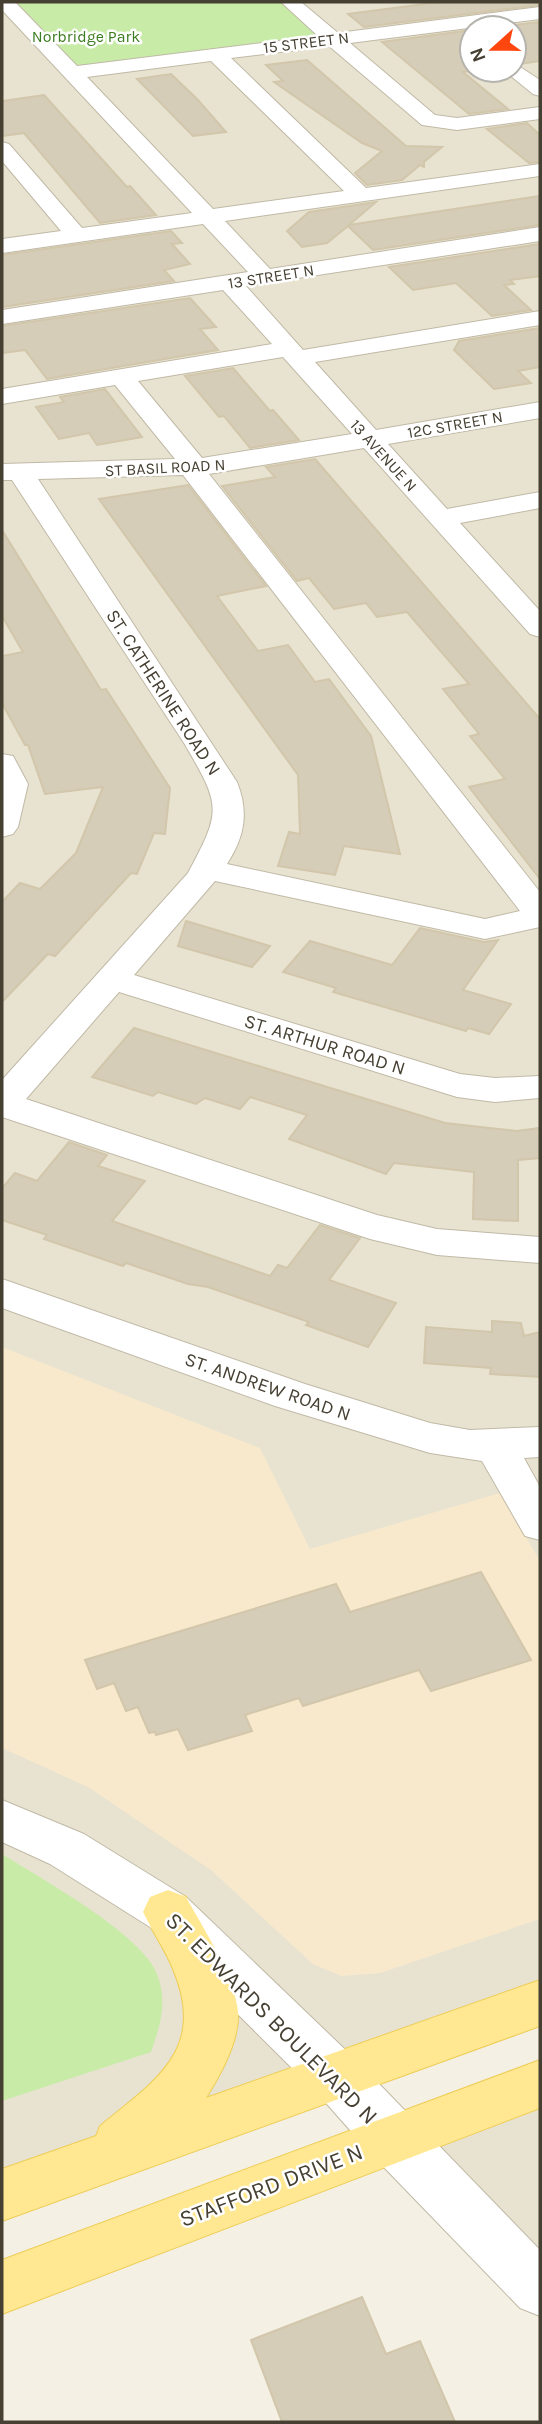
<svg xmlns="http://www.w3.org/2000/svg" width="542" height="2424" font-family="Karla,sans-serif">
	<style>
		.residential { fill: #e8e3d1; fill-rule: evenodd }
		.commercial { fill: #f8e9cc }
		.green { fill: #c8eca8 }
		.building { fill: #d6cdb8; stroke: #d2c6ab; stroke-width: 2 }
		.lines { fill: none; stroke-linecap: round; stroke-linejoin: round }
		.minor-casing { stroke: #c0b9a6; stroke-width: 2 }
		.major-casing { stroke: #eecd57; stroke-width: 2 }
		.minor { fill: #fff; fill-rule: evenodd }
		.major { fill: #ffe891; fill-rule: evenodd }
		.labels { text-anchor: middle; stroke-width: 5; stroke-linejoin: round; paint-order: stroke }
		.far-park-label { font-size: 16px; fill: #3d7d21; stroke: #fff }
		.far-street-label { font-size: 16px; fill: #464033; stroke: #fff }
		.street-label { font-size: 19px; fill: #464033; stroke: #fff }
		.near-street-label { font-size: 23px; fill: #464033; stroke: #fff }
	</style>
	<rect width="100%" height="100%" fill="#f4f0e4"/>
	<!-- residential -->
	<g class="residential">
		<path d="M2 2H540V2003L2 2195ZM472 28H514V70H472Z"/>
		<polygon points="540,2084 540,2253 392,2138"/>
	</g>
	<!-- commercial -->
	<polygon class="commercial" points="2,1347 260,1448 310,1549 500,1493 540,1561 540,1919 380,1973 341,1976 313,1964 211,1870 88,1787 2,1748"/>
	<!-- green -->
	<g class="green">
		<polygon points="5,2 290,2 334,38 72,73"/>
		<path d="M2 1854C40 1878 142 1934 157 1974 168 2002 160 2026 151 2052L2 2101Z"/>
	</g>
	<!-- building -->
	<g class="building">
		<polygon points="440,2 540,2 540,5 364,27 348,14"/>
		<polygon points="540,22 540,61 520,64 514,60 514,28 490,28"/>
		<polygon points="472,30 472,70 475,70 463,72 508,109 469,114 382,42"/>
		<polygon points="307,60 406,146 442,147 424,162 424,167 420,165 402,180 367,185 355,173 382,151 362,143 274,82 283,81 266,65"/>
		<polygon points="171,74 198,100 226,132 193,136 137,79"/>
		<polygon points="44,95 127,187 130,186 156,215 100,223 24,133 2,136 2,101"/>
		<polygon points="527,123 540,135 540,162 529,163 487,129"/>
		<polygon points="540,196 540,225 373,250 348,226 327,243 302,247 287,231 309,212 376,202 349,225"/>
		<polygon points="171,231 182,243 172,244 190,264 164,270 174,281 2,307 2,255"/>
		<polygon points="540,244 540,276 510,280 514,284 504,285 531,310 492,316 456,283 413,290 389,267"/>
		<polygon points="190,298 216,327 200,329 218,350 47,379 25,350 2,353 2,326"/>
		<polygon points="540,328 540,367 518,371 531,383 494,389 454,350 459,341"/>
		<polygon points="233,368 270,411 273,410 299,440 250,448 224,416 219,417 185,376"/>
		<polygon points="105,389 142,437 97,445 89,433 59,439 36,407 64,402 60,397"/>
		<polygon points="315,459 540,719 540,879 469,787 505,779 470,736 479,734 443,689 469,684 407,612 377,617 366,603 334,609 309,578 297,581 222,486 275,477 266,467"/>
		<polygon points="188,485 266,586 217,596 258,651 288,645 315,682 329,679 371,736 400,854 344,846 335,875 278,866 289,832 300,834 298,775 99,499"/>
		<polygon points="2,530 101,690 106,689 170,788 165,834 154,833 137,874 131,873 55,956 48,954 2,1002 2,902 20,883 40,889 76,853 103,787 45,794 28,745 25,745 2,703 2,656 23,652 2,616"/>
		<polygon points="186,921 270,946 252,967 178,946"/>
		<polygon points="420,928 484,942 498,940 463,990 511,1004 489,1034 468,1028 466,1031 333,992 336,988 283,972 310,941 392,965"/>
		<polygon points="134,1028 445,1123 517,1131 540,1128 540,1158 518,1160 518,1221 473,1219 474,1172 394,1163 386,1174 289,1139 307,1115 250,1097 240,1109 205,1098 196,1104 158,1092 153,1096 92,1077"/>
		<polygon points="69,1142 107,1155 98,1166 145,1181 112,1221 270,1276 278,1265 287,1268 320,1225 360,1238 329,1280 396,1303 368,1347 306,1325 309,1322 208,1287 188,1284 126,1263 123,1266 44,1239 47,1235 2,1220 2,1188 15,1173 37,1181"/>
		<polygon points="492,1321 521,1323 524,1336 540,1332 540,1377 490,1374 491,1368 424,1363 426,1327 492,1332"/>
		<polygon points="481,1572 531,1660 431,1691 419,1670 303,1706 299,1698 245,1715 252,1731 188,1750 178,1729 156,1735 155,1732 149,1733 138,1707 126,1711 114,1683 97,1689 85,1660 336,1584 350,1612"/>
		<polygon points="362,2297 386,2354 420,2341 455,2422 282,2422 251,2340"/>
	</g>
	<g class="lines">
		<defs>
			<g id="minor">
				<path d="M2 2H15L77 66 318 36 281 2H301L338 33 540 7V19L350 43 435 115 457 118 540 107V119L457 130 422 125 329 46 231 58 366 188 540 164V176L225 221 270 269 540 227V241L246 286 303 350 540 311V325L315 362 376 430 540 402V418L388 444 447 509 540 492V508L460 523 540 611V637L530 634 364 448 209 474 540 892V927L485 939 215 881 134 975 460 1074 495 1078 540 1076V1098L495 1102 457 1097 119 992 26 1099 377 1215 437 1229 540 1237V1263L437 1255 370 1239 2 1117V1080L188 873C222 810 221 806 184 743L12 480H2V464L175 459 115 385 2 404V389L272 344 223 290 2 324V310L248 272 203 224 2 253V239L61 231 2 161V142L9 144 82 228 192 213 2 10ZM211 61 344 191 213 209 87 77ZM283 357 352 434 202 458 138 381ZM183 475 520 911 485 919 227 864C245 836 249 812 237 782L38 479Z"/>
				<polygon points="514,63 540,80 540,96 533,94 507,73 505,70 514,70"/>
				<polygon points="2,754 13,756 28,784 18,827 13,834 2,837"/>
				<polygon points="2,1279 305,1384 430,1423 470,1430 540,1427 540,1457 524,1458 540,1487 540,1540 525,1536 482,1461 430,1453 275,1406 2,1308"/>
				<polygon points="2,1800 84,1834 186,1897 356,2060 540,2250 540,2316 520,2308 373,2156 318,2094 150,1927 50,1864 2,1842"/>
			</g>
			<g id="major">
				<path d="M168 1890 186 1897C203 1928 234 1975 238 2011 240 2040 221 2074 206 2098L540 1980V2026L2 2221V2169L96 2136 100 2126C156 2080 207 2050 173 1969 165 1949 152 1931 143 1912L150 1897Z"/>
				<polygon points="540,2060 540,2108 2,2314 2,2260"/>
			</g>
		</defs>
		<!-- minor casing -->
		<use href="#minor" class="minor-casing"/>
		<!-- major casing -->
		<use href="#major" class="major-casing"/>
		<!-- minor -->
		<use href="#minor" class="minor"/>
		<!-- major -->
		<use href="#major" class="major"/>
	</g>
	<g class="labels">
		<!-- far-park labels -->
		<g class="far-park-label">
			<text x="86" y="42">Norbridge Park</text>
		</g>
		<!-- far-street labels -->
		<g class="far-street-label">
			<text transform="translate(306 42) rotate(-7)" y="6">15 STREET N</text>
			<text transform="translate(271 276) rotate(-9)" y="6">13 STREET N</text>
			<text transform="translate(455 424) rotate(-10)" y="6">12C STREET N</text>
			<text transform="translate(384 455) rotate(48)" y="6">13 AVENUE N</text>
			<text transform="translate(165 467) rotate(-3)" y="6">ST BASIL ROAD N</text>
		</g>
		<!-- street labels -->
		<g class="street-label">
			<text transform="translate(164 692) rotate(57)" y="7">ST. CATHERINE ROAD N</text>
			<text transform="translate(325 1044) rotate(17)" y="7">ST. ARTHUR ROAD N</text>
			<text transform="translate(268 1386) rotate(19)" y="7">ST. ANDREW ROAD N</text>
		</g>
		<!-- near-street labels -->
		<g class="near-street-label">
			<text transform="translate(272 2018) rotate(45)" y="8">ST. EDWARDS BOULEVARD N</text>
			<text transform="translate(271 2185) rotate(-21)" y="8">STAFFORD DRIVE N</text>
		</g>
	</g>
	<!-- border -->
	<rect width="542" height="2424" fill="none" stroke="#464033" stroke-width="7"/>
	<!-- north arrow -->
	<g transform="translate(493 49) rotate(249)"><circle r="33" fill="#ffffff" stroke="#b5b3ad" stroke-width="2"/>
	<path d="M0-5L12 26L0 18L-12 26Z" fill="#ff460f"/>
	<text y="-10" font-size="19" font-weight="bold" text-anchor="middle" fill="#464033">N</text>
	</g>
</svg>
